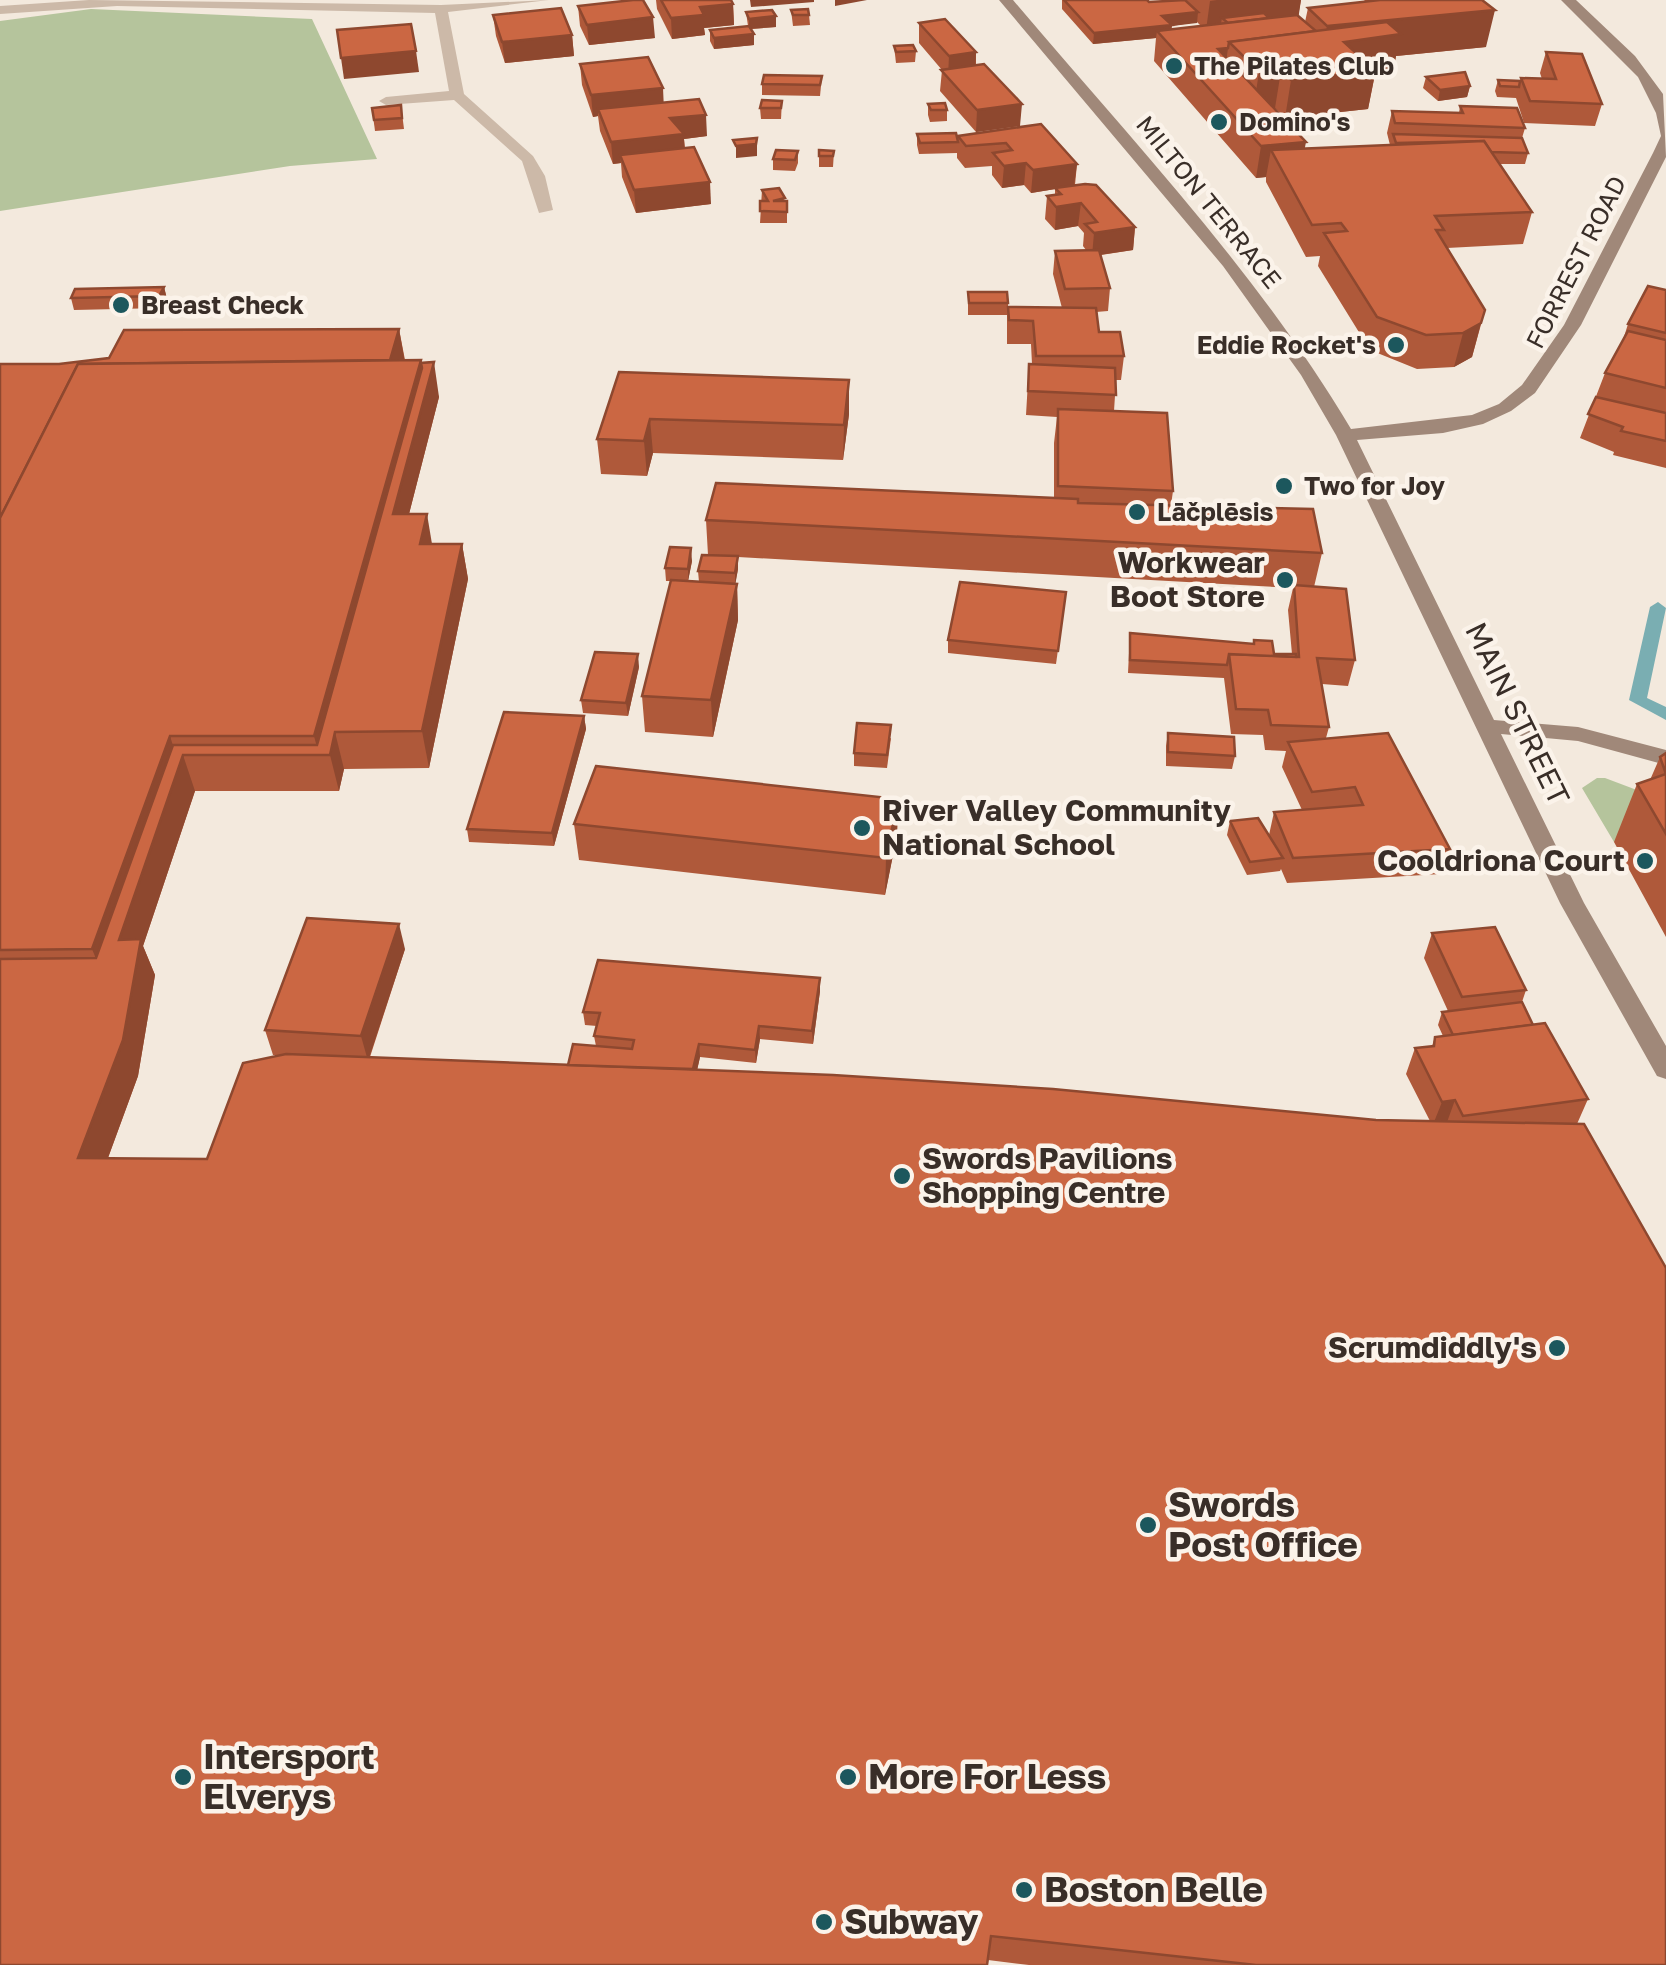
<svg xmlns="http://www.w3.org/2000/svg" width="1666" height="1965" font-family="'Golos Text',sans-serif">
	<style>
		.green { fill: #b5c49c }
		.lines { fill: none; stroke-linecap: round; stroke-linejoin: round }
		.stream { fill: #7aaeb2; fill-rule: evenodd }
		.street { fill: #ccb9a8; fill-rule: evenodd }
		.secondary { fill: #a08879; fill-rule: evenodd }
		.wall { fill: #af593a; fill-rule: evenodd }
		.shaded-wall { fill: #8e482f }
		.building { fill: #cb6743; stroke: #8e482f; stroke-width: 2.5 }
		.poi-dot { fill: #1c575d; stroke: #fbf3ea; stroke-width: 4 }
		.labels { text-anchor: middle; stroke-width: 9; stroke-linejoin: round; paint-order: stroke }
		.far-poi-label { font-size: 25px; font-weight: bold; fill: #392e28; stroke: #fbf3ea; text-anchor: start }
		.far-street-label { font-size: 25px; fill: #392e28; stroke: #fbf3ea }
		.poi-label { font-size: 30px; font-weight: bold; fill: #392e28; stroke: #fbf3ea; text-anchor: end }
		.street-label { font-size: 30px; fill: #392e28; stroke: #fbf3ea }
		.near-poi-label { font-size: 35px; font-weight: bold; fill: #392e28; stroke: #fbf3ea; text-anchor: start }
	</style>
	<rect width="100%" height="100%" fill="#f3e9dd"/>
	<!-- green -->
	<g class="green">
		<polygon points="91,9 312,19 377,159 290,166 0,211 0,21"/>
		<polygon points="1597,778 1605,778 1666,801 1644,809 1642,832 1614,842 1582,788"/>
	</g>
	<g class="lines">
		<!-- stream -->
		<polygon class="stream" points="1658,602 1666,608 1647,698 1666,707 1666,720 1629,700 1650,607"/>
		<!-- street -->
		<polygon class="street" points="89,0 441,5 549,0 448,12 464,94 533,156 545,176 553,210 539,213 522,161 454,100 386,105 379,101 386,97 449,91 435,13 117,6 0,14 0,6"/>
		<!-- secondary -->
		<path class="secondary" d="M999 0H1013C1131 140 1257 271 1351 429L1472 415 1499 404 1522 385 1564 325 1653 153 1661 136 1656 113 1638 77 1561 0H1576L1635 56 1663 94 1666 157 1581 325 1535 393 1511 411 1483 424 1443 433 1357 440 1494 720 1578 727 1666 750V765L1578 741 1501 734 1584 903 1666 1046V1079L1657 1076 1560 903 1336 435 1301 375 1223 266Z"/>
	</g>
	<!-- wall -->
	<g class="wall">
		<polygon points="656,0 731,0 733,4 734,25 704,28 705,35 672,39 657,9"/>
		<path d="M1062 0H1147L1149 2 1168 0H1301L1298 16 1305 22 1308 8 1366 2 1364 0H1482L1486 47 1396 56 1393 72 1375 74 1368 109 1285 118 1275 108 1305 148 1390 145 1387 133 1392 111 1459 113 1460 106 1525 128 1522 138 1528 153 1525 164H1499L1532 212 1523 244 1447 248 1485 310 1472 357 1454 367 1417 369 1370 350 1318 266 1320 256 1306 257 1266 182V177L1256 178 1154 61 1156 38 1093 44 1062 9ZM1197 22 1201 26 1171 29 1172 26Z"/>
		<polygon points="578,6 655,38 589,45 580,26"/>
		<polygon points="791,10 809,15 810,25 793,26"/>
		<polygon points="746,12 776,27 751,29 754,34 754,45 714,49 710,41 710,30 748,26"/>
		<polygon points="493,15 572,35 574,56 505,63 496,36"/>
		<polygon points="919,23 976,52 976,65 1020,126 976,132 940,91 942,70 919,43"/>
		<polygon points="894,46 916,51 915,62 896,63"/>
		<polygon points="1546,52 1602,104 1595,126 1524,123 1516,98 1497,97 1495,91 1498,80 1520,81 1521,78 1542,79 1540,73"/>
		<polygon points="580,64 663,88 663,102 707,136 684,139 685,148 711,204 636,213 622,177 621,163 613,164 600,131 598,116 593,117 582,85"/>
		<polygon points="822,76 820,96 762,95 762,84"/>
		<polygon points="1426,77 1470,86 1467,97 1438,101 1423,88"/>
		<polygon points="782,101 781,119 761,119 760,108"/>
		<polygon points="928,104 947,110 947,121 930,122 928,115"/>
		<polygon points="401,105 404,129 375,131 372,108"/>
		<polygon points="1041,124 1077,164 1075,185 1135,227 1133,250 1101,255 1110,288 1108,311 1096,312 1099,332 1124,356 1121,380 1116,380 1114,411 1173,491 1171,505 1322,553 1314,587 1355,660 1348,686 1322,684 1329,727 1326,738 1450,849 1441,874 1287,883 1281,869 1280,871 1247,875 1227,835 1230,821 1269,835 1274,812 1302,810 1282,767 1286,751 1265,750 1263,735 1231,734 1224,678 1128,673 1130,633 1253,644 1254,640 1274,654 1292,654 1288,610 1293,588 738,557 738,569 735,584 737,584 738,620 713,737 645,732 642,696 671,581 666,581 665,568 692,561 688,581 699,582 698,571 708,555 706,520 947,493 1054,498 1054,443 1057,417 1026,415 1029,364 1032,364 1031,344 1007,344 1007,315 968,315 968,292 1008,303 1008,307 1062,308 1053,274 1055,251 1086,250 1083,246 1084,233 1078,226 1055,230 1045,219 1047,196 1055,195 1055,189 1031,193 1024,185 1002,188 992,175 992,166 965,168 957,158 957,153 919,154 917,145 917,134 958,137"/>
		<polygon points="819,150 834,151 833,167 819,167"/>
		<polygon points="798,151 798,163 795,171 773,170 773,159"/>
		<polygon points="762,190 787,201 787,223 760,223"/>
		<polygon points="164,287 167,299 162,308 74,310 71,298"/>
		<polygon points="1666,290 1666,468 1613,455 1614,452 1580,438 1605,373 1623,340 1628,324"/>
		<polygon points="399,329 405,360 421,360 439,397 409,514 432,544 462,544 468,579 429,768 344,769 339,791 195,791 143,946 155,975 138,1076 108,1158 207,1159 277,1055 273,1055 265,1030 405,949 370,1057 568,1065 596,1046 594,1036 597,1026 585,1025 583,1012 820,991 813,1044 760,1039 756,1063 700,1057 697,1070 1376,1120 1430,1121 1406,1074 1415,1048 1432,1046 1435,1037 1443,1036 1438,1025 1442,1012 1448,1011 1424,958 1432,933 1526,990 1522,1002 1533,1025 1588,1099 1577,1124 1666,1965 1029,1965 988,1960 0,1965 0,364 59,364"/>
		<polygon points="619,372 849,380 849,414 843,460 653,453 647,476 601,474 597,439"/>
		<polygon points="1066,592 1056,664 948,653 948,640"/>
		<polygon points="639,667 628,716 583,713 581,700"/>
		<polygon points="584,716 586,729 554,846 469,842 467,829"/>
		<polygon points="1168,733 1235,756 1232,769 1166,766 1166,746"/>
		<polygon points="891,738 887,768 854,766 854,753"/>
		<polygon points="1666,753 1666,937 1614,842 1637,784 1650,780 1660,757"/>
		<polygon points="898,799 897,835 885,895 579,860 574,824"/>
	</g>
	<!-- shaded-wall -->
	<g class="shaded-wall">
		<polygon points="750,0 814,0 814,2 751,7"/>
		<polygon points="835,0 867,0 835,6"/>
		<polygon points="1217,0 1301,0 1298,20 1222,18 1220,29 1206,30 1210,1"/>
		<polygon points="733,4 734,25 704,28 705,35 672,39 671,18 700,7"/>
		<polygon points="1495,10 1486,47 1396,56 1393,72 1375,74 1368,109 1285,118 1291,80 1320,63 1327,26"/>
		<polygon points="1198,12 1197,23 1172,26 1170,36 1157,31 1156,38 1093,44 1094,33 1162,16"/>
		<polygon points="776,16 776,27 749,29 749,19"/>
		<polygon points="653,17 655,38 589,45 587,25"/>
		<polygon points="754,34 754,45 714,49 714,38"/>
		<polygon points="572,35 574,56 505,63 502,42"/>
		<polygon points="1228,48 1224,78 1218,49"/>
		<polygon points="416,51 419,72 344,79 341,58"/>
		<polygon points="976,52 975,74 948,77 949,56"/>
		<polygon points="1316,67 1281,71 1275,108 1253,111 1259,72"/>
		<polygon points="1470,86 1467,97 1438,101 1440,90"/>
		<polygon points="663,88 664,110 598,109 598,116 593,117 591,95"/>
		<polygon points="1022,104 1020,126 976,132 977,110"/>
		<polygon points="706,115 707,136 684,139 685,156 620,155 621,163 613,164 611,142 670,118"/>
		<polygon points="757,138 757,156 736,158 736,146"/>
		<polygon points="1306,142 1300,173 1271,150 1266,177 1256,178 1261,146"/>
		<polygon points="1026,163 1024,185 1002,188 1004,166"/>
		<polygon points="1077,164 1074,186 1031,193 1033,170"/>
		<polygon points="710,182 711,204 636,213 634,190"/>
		<polygon points="1081,203 1078,226 1055,230 1056,207"/>
		<polygon points="1135,227 1133,250 1092,256 1094,233"/>
		<polygon points="164,287 167,299 162,308 159,296"/>
		<polygon points="1481,323 1472,357 1454,367 1463,333"/>
		<polygon points="399,329 405,363 389,363"/>
		<polygon points="421,360 426,391 434,362 439,397 400,549 335,732 344,769 339,791 330,755 319,755 314,736"/>
		<polygon points="849,380 849,414 843,460 844,425"/>
		<polygon points="650,419 653,453 647,476 644,441"/>
		<polygon points="427,514 433,550 420,544"/>
		<polygon points="462,544 468,579 429,768 422,731"/>
		<polygon points="691,548 692,561 688,581 688,569"/>
		<polygon points="738,556 738,569 735,586 735,573"/>
		<polygon points="737,584 738,620 713,737 711,700"/>
		<polygon points="638,654 639,667 628,716 626,703"/>
		<polygon points="584,716 586,729 554,846 552,833"/>
		<polygon points="170,736 179,765 183,755 195,791 143,946 155,975 138,1076 95,1193 78,1158 111,995 92,949"/>
		<polygon points="898,799 897,835 885,895 886,858"/>
		<polygon points="399,924 405,949 368,1061 361,1036"/>
		<polygon points="820,978 820,991 813,1044 812,1031"/>
		<polygon points="759,1026 760,1039 756,1063 755,1050"/>
		<polygon points="699,1044 700,1057 692,1093 691,1080"/>
		<polygon points="1455,1100 1446,1125 1432,1127 1442,1102"/>
	</g>
	<!-- building -->
	<g class="building">
		<polygon points="633,0 643,0 653,17 587,25 578,6"/>
		<polygon points="661,0 731,0 733,4 700,7 704,15 671,18"/>
		<polygon points="1064,0 1147,0 1149,2 1185,0 1198,12 1162,16 1172,25 1094,33"/>
		<polygon points="1380,0 1482,0 1495,10 1327,26 1308,8"/>
		<polygon points="561,8 572,35 502,42 493,15"/>
		<polygon points="808,9 809,15 793,15 791,10"/>
		<polygon points="772,10 776,16 749,19 746,12"/>
		<polygon points="1264,13 1269,18 1228,23 1222,18"/>
		<polygon points="1297,15 1316,31 1229,42 1228,48 1218,49 1306,142 1261,146 1157,31"/>
		<polygon points="945,19 976,52 949,56 919,23"/>
		<polygon points="1387,22 1401,34 1344,42 1376,71 1291,80 1281,70 1259,72 1229,42"/>
		<polygon points="411,24 416,51 341,58 337,30"/>
		<polygon points="749,26 754,34 714,38 710,30"/>
		<polygon points="913,45 916,51 896,52 894,46"/>
		<polygon points="1546,52 1582,54 1602,104 1530,101 1521,78 1556,79"/>
		<polygon points="648,57 663,88 591,95 580,64"/>
		<polygon points="984,64 1022,104 977,110 941,70"/>
		<polygon points="1465,72 1470,86 1440,90 1426,77"/>
		<polygon points="764,75 822,76 820,85 762,84"/>
		<polygon points="1498,80 1520,81 1519,87 1500,86"/>
		<polygon points="699,99 706,115 670,118 684,134 611,142 598,109"/>
		<polygon points="762,100 782,101 781,108 760,108"/>
		<polygon points="945,103 947,110 931,110 928,104"/>
		<polygon points="401,105 402,118 374,120 372,108"/>
		<polygon points="1460,106 1517,108 1525,128 1395,123 1392,111 1463,113"/>
		<polygon points="1041,124 1077,164 1033,170 1026,163 1004,166 993,153 1012,150 1006,143 966,146 958,136"/>
		<polygon points="956,133 958,142 920,143 917,134"/>
		<polygon points="1393,134 1522,138 1528,153 1491,152 1484,141 1396,143"/>
		<polygon points="757,138 756,144 736,146 733,140"/>
		<polygon points="1484,141 1532,212 1435,216 1444,230 1436,230 1485,310 1481,323 1463,333 1426,335 1377,317 1324,233 1347,231 1341,223 1312,225 1271,150"/>
		<polygon points="694,147 710,182 634,190 620,155"/>
		<polygon points="776,150 798,151 795,160 773,159"/>
		<polygon points="819,150 834,151 833,156 819,156"/>
		<polygon points="1085,184 1096,185 1135,227 1094,233 1085,224 1097,222 1081,203 1056,207 1047,196 1061,194 1055,188"/>
		<polygon points="779,188 785,198 773,201 787,201 787,212 760,211 760,201 768,201 762,190"/>
		<polygon points="1099,250 1110,288 1065,289 1055,251"/>
		<polygon points="1648,286 1666,290 1666,333 1628,324"/>
		<polygon points="164,287 159,296 71,298 75,289"/>
		<polygon points="968,292 1007,292 1008,303 969,303"/>
		<polygon points="1008,307 1096,308 1099,332 1120,332 1124,356 1036,356 1033,321 1009,320"/>
		<polygon points="399,329 390,360 78,364 0,518 0,364 59,364 109,358 124,330"/>
		<polygon points="1628,331 1666,340 1666,388 1605,373"/>
		<polygon points="421,360 314,736 170,736 92,949 0,950 0,518 78,364"/>
		<polygon points="434,362 393,514 427,514 420,544 462,544 422,731 335,732 330,755 183,755 119,940 141,939 123,1040 78,1158 207,1159 243,1063 286,1054 833,1075 1053,1089 1376,1120 1584,1124 1666,1268 1666,1965 1256,1965 991,1936 987,1965 0,1965 0,959 96,958 173,745 317,745 422,368 421,363"/>
		<polygon points="1029,364 1115,368 1116,395 1028,391"/>
		<polygon points="619,372 849,380 844,425 650,419 644,441 597,439"/>
		<polygon points="1596,397 1666,413 1666,441 1621,431 1623,427 1588,414"/>
		<polygon points="1058,409 1167,413 1173,491 1058,486"/>
		<polygon points="716,483 1078,499 1078,503 1313,509 1322,553 706,520"/>
		<polygon points="670,547 691,548 688,569 665,568"/>
		<polygon points="702,555 738,556 735,573 698,571"/>
		<polygon points="671,580 737,584 711,700 642,696"/>
		<polygon points="960,582 1066,592 1058,651 948,640"/>
		<polygon points="1294,585 1346,589 1355,660 1317,658 1329,727 1271,725 1268,710 1236,709 1229,654 1299,657"/>
		<polygon points="1130,633 1254,644 1254,640 1272,641 1274,654 1296,654 1296,657 1229,654 1227,665 1130,660"/>
		<polygon points="595,652 638,654 626,703 581,700"/>
		<polygon points="504,712 584,716 552,833 467,829"/>
		<polygon points="857,723 891,725 887,755 854,753"/>
		<polygon points="1168,733 1234,737 1235,756 1168,752"/>
		<polygon points="1388,733 1450,849 1293,858 1274,812 1363,805 1355,787 1312,792 1288,742"/>
		<polygon points="1666,753 1666,834 1637,784 1666,774 1660,757"/>
		<polygon points="596,766 898,799 886,858 574,824"/>
		<polygon points="1258,818 1283,858 1250,862 1230,821"/>
		<polygon points="307,918 399,924 361,1036 265,1030"/>
		<polygon points="1495,927 1526,990 1462,997 1432,933"/>
		<polygon points="598,960 820,978 812,1031 759,1026 755,1050 699,1044 693,1069 568,1065 573,1044 632,1049 634,1040 594,1036 600,1013 583,1012"/>
		<polygon points="1522,1002 1533,1025 1453,1035 1442,1012"/>
		<polygon points="1545,1023 1588,1099 1463,1116 1455,1100 1442,1102 1415,1048 1434,1046 1435,1037"/>
	</g>
	<!-- markers -->
	<g class="poi-dot">
		<circle cx="1174" cy="66" r="10"/>
		<circle cx="1219" cy="122" r="10"/>
		<circle cx="121" cy="305" r="10"/>
		<circle cx="1396" cy="345" r="10"/>
		<circle cx="1284" cy="486" r="10"/>
		<circle cx="1137" cy="512" r="10"/>
		<circle cx="1285" cy="580" r="10"/>
		<circle cx="862" cy="828" r="10"/>
		<circle cx="1645" cy="861" r="10"/>
		<circle cx="902" cy="1176" r="10"/>
		<circle cx="1557" cy="1348" r="10"/>
		<circle cx="1148" cy="1525" r="10"/>
		<circle cx="183" cy="1777" r="10"/>
		<circle cx="848" cy="1777" r="10"/>
		<circle cx="1024" cy="1890" r="10"/>
		<circle cx="824" cy="1922" r="10"/>
	</g>
	<g class="labels">
		<!-- far-poi labels -->
		<g class="far-poi-label">
			<text x="1194" y="75">The Pilates Club</text>
			<text x="1239" y="131">Domino's</text>
			<text x="141" y="314">Breast Check</text>
			<text x="1376" y="354" text-anchor="end">Eddie Rocket's</text>
			<text x="1304" y="495">Two for Joy</text>
			<text x="1157" y="521">Lāčplēsis</text>
		</g>
		<!-- far-street labels -->
		<g class="far-street-label">
			<text transform="translate(1209 202) rotate(51)" y="9">MILTON TERRACE</text>
			<text transform="translate(1576 262) rotate(-63)" y="9">FORREST ROAD</text>
		</g>
		<!-- poi labels -->
		<g class="poi-label">
			<text x="1265" y="573">Workwear<tspan x="1265" dy="34">Boot Store</tspan></text>
			<text x="882" y="821" text-anchor="start">River Valley Community<tspan x="882" dy="34">National School</tspan></text>
			<text x="1625" y="871">Cooldriona Court</text>
			<text x="922" y="1169" text-anchor="start">Swords Pavilions<tspan x="922" dy="34">Shopping Centre</tspan></text>
			<text x="1537" y="1358">Scrumdiddly's</text>
		</g>
		<!-- street labels -->
		<g class="street-label">
			<text transform="translate(1517 714) rotate(64)" y="10">MAIN STREET</text>
		</g>
		<!-- near-poi labels -->
		<g class="near-poi-label">
			<text x="1168" y="1517">Swords<tspan x="1168" dy="40">Post Office</tspan></text>
			<text x="203" y="1769">Intersport<tspan x="203" dy="40">Elverys</tspan></text>
			<text x="868" y="1789">More For Less</text>
			<text x="1044" y="1902">Boston Belle</text>
			<text x="844" y="1934">Subway</text>
		</g>
	</g>
</svg>
